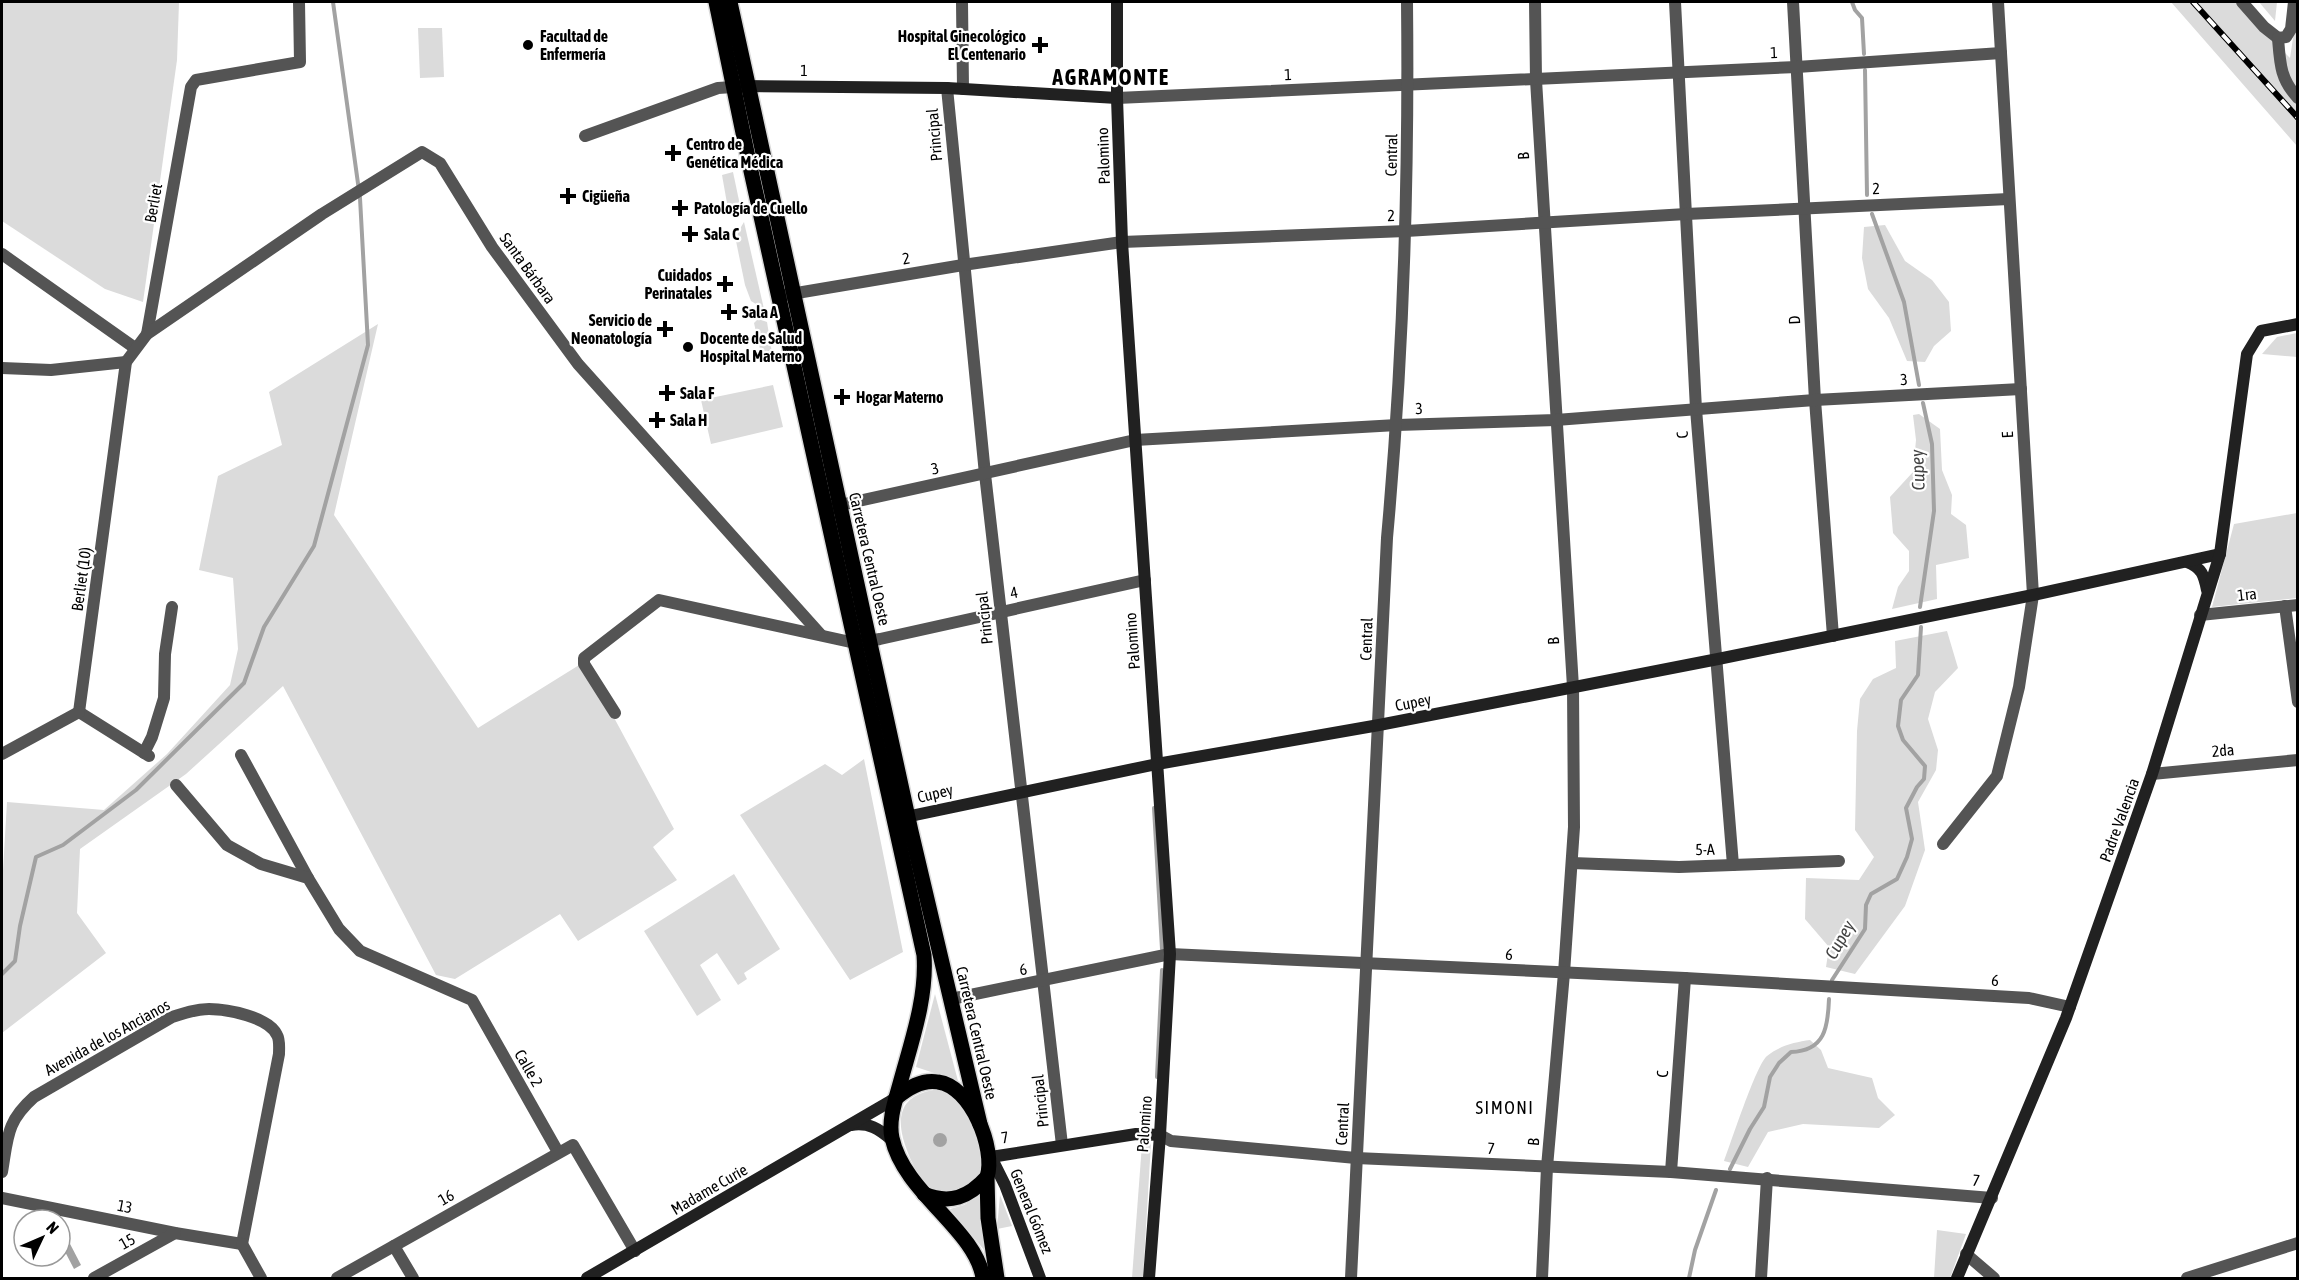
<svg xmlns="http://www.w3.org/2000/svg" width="2299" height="1280" font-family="'Asap Condensed',sans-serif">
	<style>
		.green { fill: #dbdbdb }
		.water { fill: #a2a2a2 }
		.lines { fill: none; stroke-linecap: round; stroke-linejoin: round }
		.stream { stroke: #a2a2a2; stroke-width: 4 }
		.primary-casing { stroke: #dbdbdb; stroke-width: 18 }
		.street { stroke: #545454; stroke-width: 12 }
		.secondary { stroke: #212121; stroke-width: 12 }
		.primary { stroke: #000; stroke-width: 15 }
		.rail-casing { stroke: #000; stroke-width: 6 }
		.rail { stroke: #fff; stroke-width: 4; stroke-dasharray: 11; stroke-linecap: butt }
		.poi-dot { fill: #000; stroke: #fff; stroke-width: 2 }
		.labels { text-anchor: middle; stroke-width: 4.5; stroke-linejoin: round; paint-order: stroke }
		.poi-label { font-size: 16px; font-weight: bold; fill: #000; stroke: #fff; text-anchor: start }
		.street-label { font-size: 16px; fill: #000; stroke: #fff }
		.water-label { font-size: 18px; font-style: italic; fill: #434343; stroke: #fff }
		.neighbourhood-label { font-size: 18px; letter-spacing: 1.5px; fill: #000; stroke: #fff }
		.district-label { font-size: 22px; font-weight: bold; letter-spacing: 1.5px; fill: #000; stroke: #fff }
	</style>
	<rect width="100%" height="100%" fill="#fff"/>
	<!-- green -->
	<g class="green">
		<polygon points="2,2 179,2 177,60 143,302 105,289 2,221"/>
		<polygon points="2171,2 2235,2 2290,58 2297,12 2297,146"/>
		<polygon points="2259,2 2277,2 2275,21"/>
		<polygon points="418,28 442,28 444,77 420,78"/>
		<polygon points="733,172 741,210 732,213 728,209 722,175"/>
		<polygon points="744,222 764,309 751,301 745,285 736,241 738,232"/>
		<polygon points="1885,225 1905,261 1932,280 1949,302 1951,331 1934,346 1925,362 1907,361 1889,318 1868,289 1862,258 1864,227"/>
		<polygon points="758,319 767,322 773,359 763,362 754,323"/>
		<polygon points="378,324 334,515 478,728 584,662 674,829 653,847 677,880 578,941 560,914 455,979 436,975 283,686 186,774 80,849 77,913 106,953 2,1033 2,887 7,802 104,810 167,754 230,685 238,649 233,578 199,570 218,476 282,445 269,392"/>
		<polygon points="2297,333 2297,357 2262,354 2277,337"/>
		<polygon points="773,385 783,427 711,444 701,400"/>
		<polygon points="1919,414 1940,429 1942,470 1952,495 1951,514 1966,525 1969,558 1936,565 1937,599 1892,609 1898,587 1909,571 1909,551 1893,533 1890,497 1913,472 1916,440 1913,415"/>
		<polygon points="2297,513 2297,598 2212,607 2234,524"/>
		<polygon points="1947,631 1958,668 1935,692 1928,719 1938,750 1936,770 1918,802 1925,850 1905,906 1855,974 1826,967 1829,947 1805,919 1806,878 1859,880 1874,857 1855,830 1857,731 1860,699 1873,679 1896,668 1895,641"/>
		<polygon points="864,759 903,952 850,980 740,815 825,764 842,775"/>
		<polygon points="734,874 780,949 744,973 747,979 738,985 717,953 700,965 721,1000 697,1016 644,931"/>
		<polygon points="935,994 958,1081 916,1067"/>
		<path d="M1810 1040 1821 1050 1828 1068 1872 1078 1878 1098 1895 1115 1879 1128 1803 1124 1768 1132 1748 1167 1724 1161C1731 1143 1756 1065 1767 1056 1779 1046 1795 1042 1810 1040Z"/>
		<path d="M934 1090C945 1091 956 1096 962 1106 972 1120 989 1164 978 1178 973 1185 960 1190 954 1194 944 1192 935 1191 927 1186 919 1180 916 1170 912 1162 898 1131 890 1097 934 1090Z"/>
		<polygon points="1151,1143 1143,1278 1132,1278 1142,1144"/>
		<polygon points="1000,1195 1012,1226 997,1229"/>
		<polygon points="979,1196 980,1223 985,1251 950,1209 964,1205"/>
		<polygon points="1937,1230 1966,1234 1950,1278 1934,1278"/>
	</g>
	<!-- water -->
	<g class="water">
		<circle cx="940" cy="1140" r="7"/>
		<polygon points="68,1240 81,1265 74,1269 61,1244"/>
	</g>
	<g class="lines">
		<!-- stream -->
		<g class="stream">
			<polyline points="1852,2 1855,10 1862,18 1864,54"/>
			<polyline points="1865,70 1867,195"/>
			<polyline points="1872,214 1904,302 1919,385"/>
			<polyline points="1920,607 1934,511 1932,444 1923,403"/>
			<polyline points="1154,808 1162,949"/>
			<polyline points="2,974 15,961 20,926 36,857 63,845 136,790 244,683 264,627 314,546 368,345 360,198 333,2"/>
			<polyline points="1832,980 1865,929 1866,905 1871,894 1897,879 1907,857 1912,839 1906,808 1917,787 1924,779 1925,766 1903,740 1898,726 1901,700 1918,675 1921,627"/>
			<polyline points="1157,1077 1162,970"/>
			<path d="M1730 1169 1750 1129 1764 1107 1770 1077 1779 1063 1791 1052C1825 1051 1828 1027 1829 999"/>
			<polyline points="1689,1278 1695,1250 1716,1190"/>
		</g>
		<defs>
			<g id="primary">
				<path d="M716 2 749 162 924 955C927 997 912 1040 901 1080 896 1099 888 1119 892 1138 904 1193 976 1230 983 1278"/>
				<polyline points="730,2 911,831 980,1124"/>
				<path d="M896 1098C908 1088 922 1079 938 1082 971 1086 996 1149 987 1177 969 1197 950 1205 924 1194"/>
				<polyline points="987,1177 988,1218 997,1278"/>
			</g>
		</defs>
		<!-- primary casing -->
		<use href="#primary" class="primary-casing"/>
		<!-- street -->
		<g class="street">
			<polyline points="962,2 963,89"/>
			<polyline points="1535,2 1536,80 1573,687 1574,827 1564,973 1547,1167 1542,1278"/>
			<polyline points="1675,2 1696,409 1733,865"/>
			<polyline points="1793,2 1815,400 1833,636"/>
			<polyline points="2242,2 2264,27 2278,38"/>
			<path d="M2278 38C2280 63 2280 79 2298 98"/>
			<polyline points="2278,38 2286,37 2291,29 2294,2"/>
			<polyline points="947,88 985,474 1062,1145"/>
			<polyline points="1117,98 1797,67 2001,53"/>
			<polyline points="585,136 718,88 733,87"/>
			<polyline points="2,254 135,348"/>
			<polyline points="785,295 963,265 1122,242 1406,231 1686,214 2009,199"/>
			<polyline points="147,334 191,87 196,80 300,62 299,2"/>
			<polyline points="2,368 51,370 126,362"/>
			<polyline points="831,507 1135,440 1397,425 1556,420 1815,400 2021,389"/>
			<polyline points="2285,606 2298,702"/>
			<polyline points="2200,615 2298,605"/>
			<polyline points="79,712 126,362 147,334 322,214 422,152 440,163 492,247 578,364 821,635"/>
			<polyline points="79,712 149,756"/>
			<polyline points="615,713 584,664 584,658 659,600 855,643 880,639 1145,580"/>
			<polyline points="144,753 152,737 164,698 165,654 172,607"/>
			<polyline points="2,754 79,712"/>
			<polyline points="241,755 308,878"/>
			<polyline points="2152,774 2298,760"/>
			<polyline points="176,785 227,845 261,864 308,878 339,929 360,951 472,1000 558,1152"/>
			<polyline points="1943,844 1997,776 2019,687 2033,595 1998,2"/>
			<polyline points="1572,863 1679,867 1839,861"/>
			<polyline points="951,999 1170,954 1685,978 2029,998 2070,1007"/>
			<polyline points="1160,1135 1171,1141 1356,1158 1671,1172 1992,1198"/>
			<path d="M2 1172C8 1137 6 1122 34 1097L172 1017C184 1013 196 1009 209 1009 227 1009 269 1017 277 1035 280 1040 279 1048 279 1054L242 1244"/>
			<polyline points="1671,1172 1685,978"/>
			<polyline points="2,1198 175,1233 242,1244"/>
			<polyline points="242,1244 261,1278"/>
			<polyline points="394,1246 413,1278"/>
			<polyline points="1966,1254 1994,1278"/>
			<polyline points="94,1278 175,1233"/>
			<polyline points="337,1278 573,1145 635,1251"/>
			<path d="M1351 1278 1387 538C1403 360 1409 181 1407 2"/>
			<polyline points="1761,1278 1767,1178"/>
			<polyline points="2187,1278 2298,1243"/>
		</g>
		<!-- secondary -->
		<g class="secondary">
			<polyline points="1117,2 1117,98 1122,242 1170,954 1160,1135 1149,1278"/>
			<polyline points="741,86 947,88 1117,98"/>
			<path d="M2187 562C2202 568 2204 575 2207 590"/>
			<polyline points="901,818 1157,764 1379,725 1718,659 2033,595 2220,554"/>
			<path d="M851 1125C869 1122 879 1129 892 1140"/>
			<polyline points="587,1278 896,1098"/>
			<polyline points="1040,1278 1005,1185 991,1157 1136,1134 1160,1135"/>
			<polyline points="1957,1278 2066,1018 2152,774 2220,554 2247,354 2261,331 2298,324"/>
		</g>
		<!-- primary -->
		<use href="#primary" class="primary"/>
		<defs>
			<polyline id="rail" points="2193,2 2298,118"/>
		</defs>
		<!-- rail casing -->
		<use href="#rail" class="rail-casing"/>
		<!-- rail -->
		<use href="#rail" class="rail"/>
	</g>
	<!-- markers -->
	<g class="poi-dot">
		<circle cx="528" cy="45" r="6"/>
		<path d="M1037 36h6v6h6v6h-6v6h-6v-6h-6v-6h6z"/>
		<path d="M670 144h6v6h6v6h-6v6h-6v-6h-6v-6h6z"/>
		<path d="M565 187h6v6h6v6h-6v6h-6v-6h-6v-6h6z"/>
		<path d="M677 199h6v6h6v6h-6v6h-6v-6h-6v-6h6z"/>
		<path d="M687 225h6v6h6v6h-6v6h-6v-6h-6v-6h6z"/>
		<path d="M722 275h6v6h6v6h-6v6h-6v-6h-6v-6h6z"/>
		<path d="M726 303h6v6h6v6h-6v6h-6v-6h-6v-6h6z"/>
		<path d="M662 320h6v6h6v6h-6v6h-6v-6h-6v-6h6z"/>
		<circle cx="688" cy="347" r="6"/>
		<path d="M664 384h6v6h6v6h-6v6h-6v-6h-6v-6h6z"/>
		<path d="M839 388h6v6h6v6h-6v6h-6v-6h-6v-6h6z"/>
		<path d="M654 411h6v6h6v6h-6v6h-6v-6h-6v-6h6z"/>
	</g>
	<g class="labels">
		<!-- poi labels -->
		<g class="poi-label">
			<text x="540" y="42">Facultad de<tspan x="540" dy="18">Enfermería</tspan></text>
			<text x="1026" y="42" text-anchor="end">Hospital Ginecológico<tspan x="1026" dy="18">El Centenario</tspan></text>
			<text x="686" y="150">Centro de<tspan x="686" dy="18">Genética Médica</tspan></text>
			<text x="582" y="202">Cigüeña</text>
			<text x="694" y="214">Patología de Cuello</text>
			<text x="704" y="240">Sala C</text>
			<text x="712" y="281" text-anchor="end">Cuidados<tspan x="712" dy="18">Perinatales</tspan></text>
			<text x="742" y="318">Sala A</text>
			<text x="652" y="326" text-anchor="end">Servicio de<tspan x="652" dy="18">Neonatología</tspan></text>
			<text x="700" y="344">Docente de Salud<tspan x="700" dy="18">Hospital Materno</tspan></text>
			<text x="680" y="399">Sala F</text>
			<text x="856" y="403">Hogar Materno</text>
			<text x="670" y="426">Sala H</text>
		</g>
		<!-- street labels -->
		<g class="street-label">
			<text transform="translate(1774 52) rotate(-2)" y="6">1</text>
			<text transform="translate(804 70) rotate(1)" y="6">1</text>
			<text transform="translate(1288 74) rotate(-2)" y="6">1</text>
			<text transform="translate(934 135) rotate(-95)" y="6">Principal</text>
			<text transform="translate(1391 155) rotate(-89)" y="6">Central</text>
			<text transform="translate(1103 156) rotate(-92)" y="6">Palomino</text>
			<text transform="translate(1523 156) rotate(-93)" y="6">B</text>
			<text transform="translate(1876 188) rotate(-2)" y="6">2</text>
			<text transform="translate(153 203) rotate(-80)" y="6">Berliet</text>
			<text transform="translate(1391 215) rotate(-2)" y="6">2</text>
			<text transform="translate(906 258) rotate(-9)" y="6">2</text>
			<text transform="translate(528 268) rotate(54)" y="6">Santa Bárbara</text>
			<text transform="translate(1794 320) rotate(-93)" y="6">D</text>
			<text transform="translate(1904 379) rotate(-3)" y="6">3</text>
			<text transform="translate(1419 408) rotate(-2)" y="6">3</text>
			<text transform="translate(1682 435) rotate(-95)" y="6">C</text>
			<text transform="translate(2007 435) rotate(-93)" y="6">E</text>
			<text transform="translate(935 468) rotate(-12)" y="6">3</text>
			<text transform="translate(870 559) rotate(77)" y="6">Carretera Central Oeste</text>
			<text transform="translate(81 579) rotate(-82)" y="6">Berliet (10)</text>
			<text transform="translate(1014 592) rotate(-12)" y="6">4</text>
			<text transform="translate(2247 594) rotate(-6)" y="6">1ra</text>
			<text transform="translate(984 618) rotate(-96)" y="6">Principal</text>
			<text transform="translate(1366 639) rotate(-88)" y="6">Central</text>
			<text transform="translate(1132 641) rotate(-94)" y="6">Palomino</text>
			<text transform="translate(1553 641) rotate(-93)" y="6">B</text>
			<text transform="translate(1413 702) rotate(-11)" y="6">Cupey</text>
			<text transform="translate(2223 750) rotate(-5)" y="6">2da</text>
			<text transform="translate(935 793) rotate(-13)" y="6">Cupey</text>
			<text transform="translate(2119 820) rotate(-70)" y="6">Padre Valencia</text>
			<text transform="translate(1705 849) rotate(-2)" y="6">5-A</text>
			<text transform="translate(1509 954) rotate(3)" y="6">6</text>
			<text transform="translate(1023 969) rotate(-11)" y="6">6</text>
			<text transform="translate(1995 980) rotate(3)" y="6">6</text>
			<text transform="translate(977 1033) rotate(77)" y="6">Carretera Central Oeste</text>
			<text transform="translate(107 1037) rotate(-29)" y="6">Avenida de los Ancianos</text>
			<text transform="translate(529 1068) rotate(60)" y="6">Calle 2</text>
			<text transform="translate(1662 1074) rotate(-86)" y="6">C</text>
			<text transform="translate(1040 1101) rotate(-96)" y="6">Principal</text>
			<text transform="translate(1144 1124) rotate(-86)" y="6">Palomino</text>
			<text transform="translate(1342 1124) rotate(-87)" y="6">Central</text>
			<text transform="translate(1005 1137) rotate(-10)" y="6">7</text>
			<text transform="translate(1533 1142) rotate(-85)" y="6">B</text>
			<text transform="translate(1491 1148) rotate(3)" y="6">7</text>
			<text transform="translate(1976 1180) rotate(6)" y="6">7</text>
			<text transform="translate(709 1189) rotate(-30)" y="6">Madame Curie</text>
			<text transform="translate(446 1197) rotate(-30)" y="6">16</text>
			<text transform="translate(125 1206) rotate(11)" y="6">13</text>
			<text transform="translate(1032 1211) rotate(68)" y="6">General Gómez</text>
			<text transform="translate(127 1241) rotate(-29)" y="6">15</text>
		</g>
		<!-- water labels -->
		<g class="water-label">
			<text transform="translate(1918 470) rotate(-92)" y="6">Cupey</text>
			<text transform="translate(1840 940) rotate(-60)" y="6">Cupey</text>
		</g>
		<!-- neighbourhood labels -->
		<g class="neighbourhood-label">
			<text x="1505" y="1114">SIMONI</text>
		</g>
		<!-- district labels -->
		<g class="district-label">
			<text x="1111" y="85">AGRAMONTE</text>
		</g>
	</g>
	<!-- border -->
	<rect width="2299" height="1280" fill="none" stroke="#000000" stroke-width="6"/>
	<!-- north arrow -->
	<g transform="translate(42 1238) rotate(46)"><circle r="28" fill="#ffffff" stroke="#999999" stroke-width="1.5"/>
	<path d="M0-4.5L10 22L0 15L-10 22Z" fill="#000000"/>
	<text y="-9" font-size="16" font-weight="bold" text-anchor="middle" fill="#000000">N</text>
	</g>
</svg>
